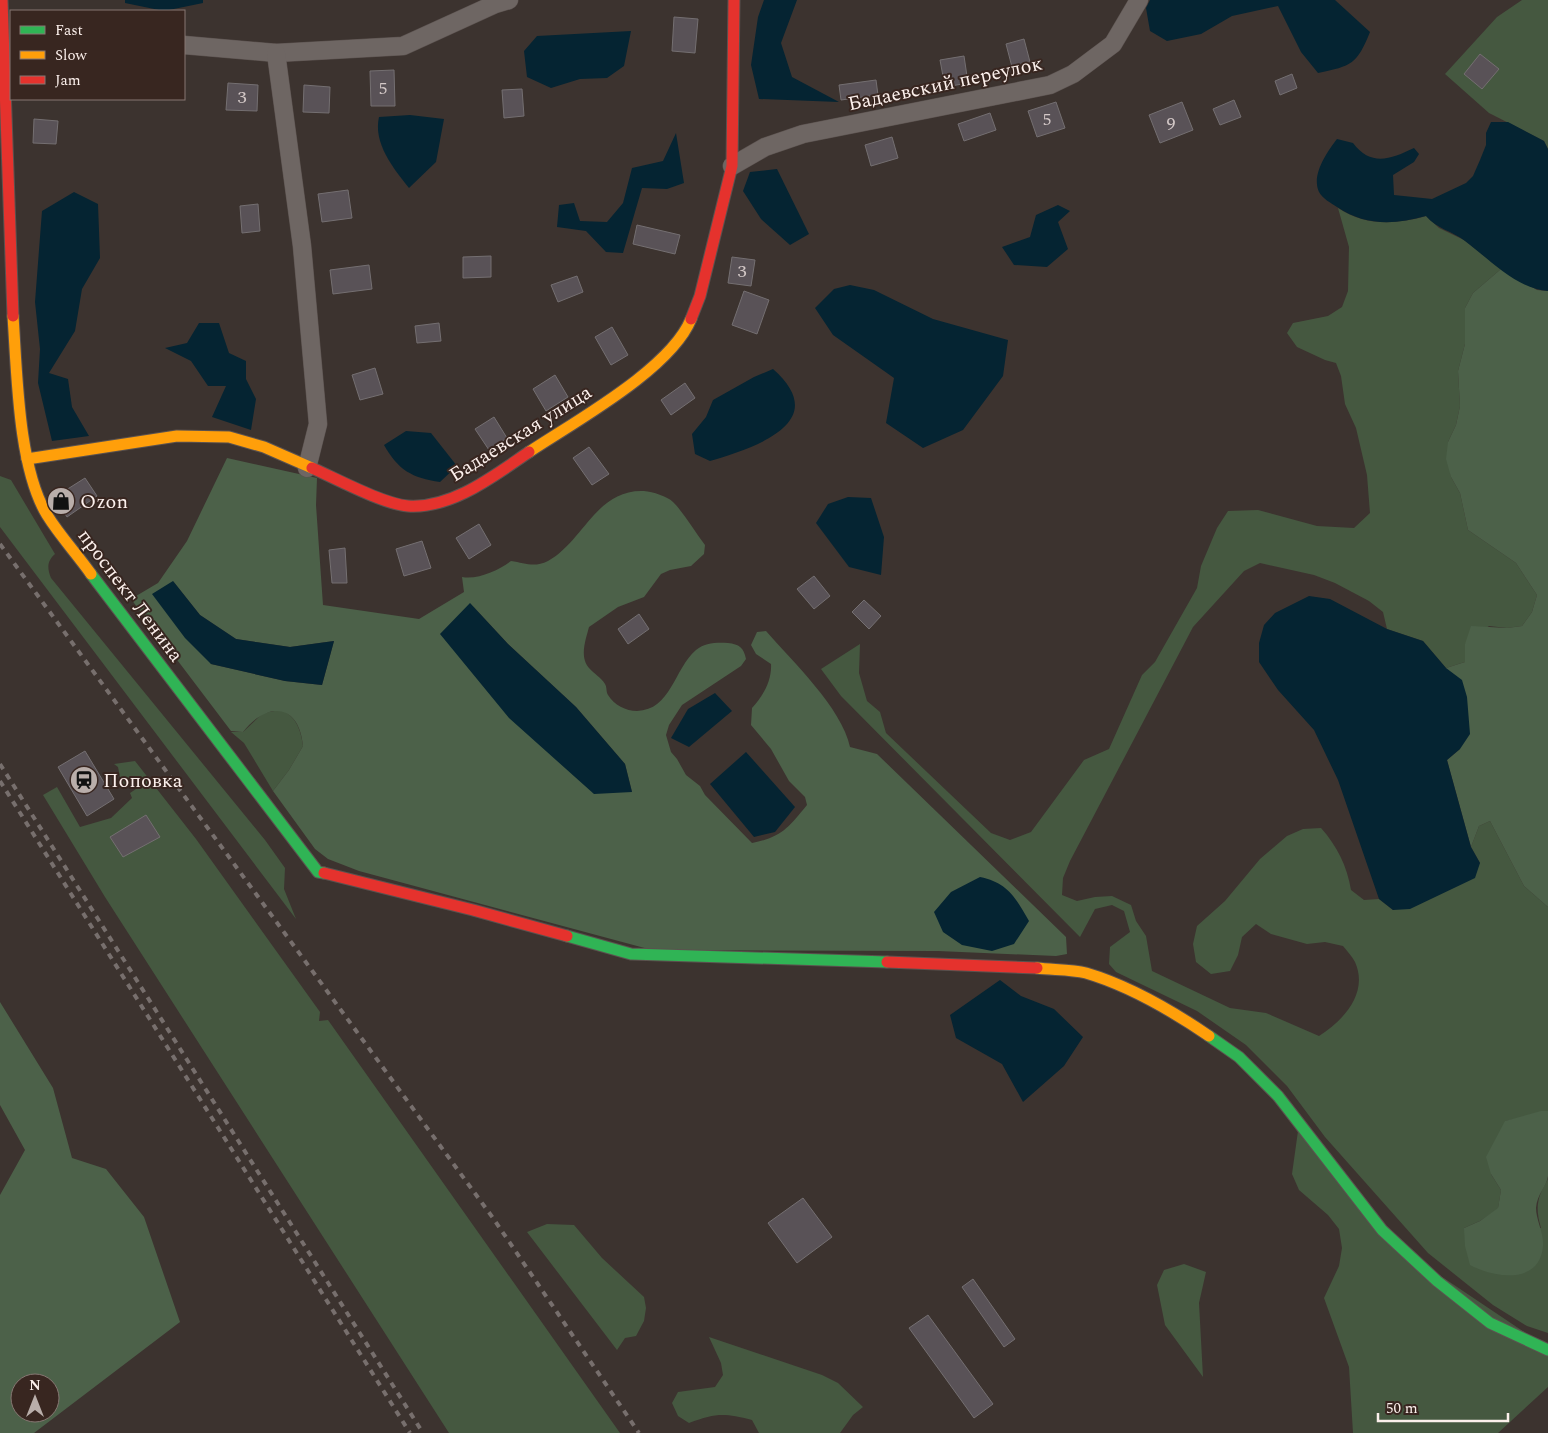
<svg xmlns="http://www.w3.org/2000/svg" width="1548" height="1433" font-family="Spectral,serif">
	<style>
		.green { fill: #455840 }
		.forest { fill: #4c6149; fill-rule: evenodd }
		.water { fill: #052432 }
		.building { fill: #595257; stroke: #746f71 }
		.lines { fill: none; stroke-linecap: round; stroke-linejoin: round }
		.street-casing { stroke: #5b524f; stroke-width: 19 }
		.fast-casing { stroke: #5b524f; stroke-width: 13 }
		.slow-casing { stroke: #5b524f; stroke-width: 13 }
		.jam-casing { stroke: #5b524f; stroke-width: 13 }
		.street { stroke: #6e6663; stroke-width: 18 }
		.fast { stroke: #30b455; stroke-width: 11 }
		.slow { stroke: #ff9f0a; stroke-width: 11 }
		.jam { stroke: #e5322d; stroke-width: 11 }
		.rail { stroke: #776f6d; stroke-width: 4; stroke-dasharray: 6 6; stroke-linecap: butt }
		.labels { text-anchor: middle; stroke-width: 4; stroke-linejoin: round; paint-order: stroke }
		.number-label { font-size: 18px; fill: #d3c8c7 }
		.street-label { font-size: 20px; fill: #fcf0ec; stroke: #382620 }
		.poi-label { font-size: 20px; fill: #fcf0ec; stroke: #382620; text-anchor: start }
	</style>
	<rect width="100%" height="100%" fill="#3c332f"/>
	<!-- green -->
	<g class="green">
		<polygon points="1522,0 1548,0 1548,149 1544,141 1489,113 1445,74 1497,17"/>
		<path d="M1338 208C1365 226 1395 225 1426 216L1439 228 1464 240 1501 269 1473 293 1465 308V344L1458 371 1460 406 1456 425 1448 442 1451 477 1460 493 1468 530 1516 563 1537 595 1532 612 1522 626 1507 628 1489 626 1465 644V662L1446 668 1423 641 1387 629 1383 612 1369 601 1335 583 1314 575 1260 563 1244 571 1193 627 1070 861 1063 878 1062 895 1077 901 1095 897 1112 896 1131 905 1136 921 1146 936 1152 971 1230 1008 1266 1013 1319 1036C1343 1021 1369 993 1355 962 1352 956 1347 951 1343 946L1325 942 1307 944 1271 934 1256 924 1242 937 1238 955 1230 971 1211 974 1196 962 1193 944 1197 926 1225 901 1260 859 1287 836 1303 829 1321 828C1337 846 1347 866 1351 890L1364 900 1379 899 1393 910 1480 863 1471 847 1479 826 1490 821 1524 886 1548 907V1111L1506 1121 1491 1174 1501 1190 1498 1209 1480 1221 1464 1228H1541C1535 1208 1537 1197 1548 1179V1333L1527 1326 1493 1305 1428 1253 1325 1137 1287 1086 1246 1045 1197 1011 1116 972 1109 964 1110 947 1130 932 1124 911 1112 905 1095 909 1080 937 841 696 821 669 860 644 859 673 867 701 880 712 886 733 991 833 1010 840 1031 832 1084 760 1109 749 1142 675 1155 662 1197 588 1201 566 1217 528 1228 511 1258 510 1317 526 1354 528 1370 513 1367 475 1356 428 1345 404 1341 376 1336 363 1325 360 1297 347 1287 333 1293 323 1328 316 1342 307 1348 291 1349 247Z"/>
		<path d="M0 476 11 480 55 554C47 561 47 568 51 578L265 840 285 868 284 889 296 919 0 527Z"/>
		<path d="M281 710C296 716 301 730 303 746L289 770 273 791 244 743 231 732H243L263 713Z"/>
		<polygon points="135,761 196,839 320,1012 319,1021 328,1020 620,1433 449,1433 105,897 43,795 57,787 80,827 111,818 132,798 130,793 139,787 136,782 122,787 118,767 114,764"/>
		<polygon points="1298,1131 1396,1246 1548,1348 1548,1387 1498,1433 1353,1433 1349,1367 1324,1298 1339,1266 1342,1248 1339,1229 1328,1215 1299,1190 1292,1174"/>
		<polygon points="547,1224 574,1225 602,1258 644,1297 646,1308 644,1321 636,1336 625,1338 617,1350 527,1232"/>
		<polygon points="1184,1264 1206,1272 1199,1303 1203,1377 1165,1325 1157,1285 1164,1270"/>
		<path d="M709 1337 822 1375 838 1383 863 1407 853 1415 840 1433H759L752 1420C724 1413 716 1413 689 1423L678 1416 672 1403 678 1392 715 1387 723 1375 721 1363Z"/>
	</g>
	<!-- forest -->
	<g class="forest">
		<polygon points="1501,269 1537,290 1548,291 1548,907 1524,886 1490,821 1479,826 1471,847 1447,760 1460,749 1446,668 1465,662 1465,644 1471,626 1507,628 1522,626 1532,612 1537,595 1516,563 1468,530 1460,493 1451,477 1446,459 1448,442 1456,425 1460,406 1458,371 1465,344 1465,308 1473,293"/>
		<path d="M227 458 317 478 316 505 323 605 419 619 464 592 462 577C478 580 499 570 511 561 525 563 534 568 548 561 584 541 596 489 644 491 653 492 667 496 673 502 685 514 694 531 705 545L704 554 691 566 670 570 661 574 644 597 618 607 589 627C586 639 579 657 589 668 594 674 601 677 605 684 607 687 606 692 608 695 614 705 626 711 637 711 671 710 674 669 696 650 704 643 717 642 728 643 739 644 744 648 746 659L741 666 682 705 669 725 666 735 671 752 677 759 686 775 700 786 705 795 752 843C782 837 788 828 807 805L805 797 789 781 771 749 751 725 752 708C763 696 772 681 771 664L756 654 751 645 757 632 766 631C792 661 842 708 850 747L877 754 1066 937 1067 954 1056 956 938 951 652 950 359 871 328 859 315 849 273 791 289 770 303 746C299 702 266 702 243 732L231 731 131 599 158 583 187 541ZM173 581 200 615 236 639 290 647 334 641 322 685 285 681 211 664ZM470 603 508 644 576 707 625 764 632 792Z"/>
		<path d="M0 1002 53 1088 72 1158 106 1169 144 1217 180 1322 34 1433H0V1195L25 1150 0 1105ZM20 1383H50V1413H20Z"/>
		<path d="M1541 1111H1548C1548 1133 1548 1155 1548 1176 1547 1186 1537 1194 1536 1208 1536 1220 1544 1233 1543 1246 1540 1285 1494 1278 1470 1265L1465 1246 1464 1228 1480 1221 1498 1208 1501 1190 1491 1174 1486 1157 1505 1121Z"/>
	</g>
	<!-- water -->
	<g class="water">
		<polygon points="125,0 203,0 203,3 164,11 125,3"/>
		<polygon points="764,0 797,0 781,43 792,77 839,102 759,99 751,65 758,17"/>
		<path d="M1150 0H1335L1370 32C1357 64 1352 66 1318 73L1301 52 1278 6 1232 16 1201 34 1167 41 1150 31 1146 8Z"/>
		<polygon points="631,31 624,66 607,78 580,79 551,88 527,77 524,51 537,36"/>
		<path d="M410 115 444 119 436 162 409 188C393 168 373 143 379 117Z"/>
		<path d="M1491 122H1508L1544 141 1548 149V291C1517 289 1489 259 1465 241 1452 231 1437 229 1426 216 1394 225 1365 226 1337 207 1331 203 1323 199 1319 192 1311 175 1327 152 1337 139L1353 143C1371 167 1391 159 1414 148L1419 154 1414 162 1393 175 1394 195 1432 199 1466 183 1473 176 1480 160 1486 145V133Z"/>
		<polygon points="676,133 684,183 667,189 642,188 623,253 606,252 586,231 557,227 559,205 574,203 580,221 607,222 623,203 632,168 663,161"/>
		<polygon points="777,169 809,234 790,245 761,219 743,191 750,172"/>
		<polygon points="74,192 98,204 100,258 82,289 75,331 49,373 68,379 72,407 89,436 52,441 38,383 40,349 35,302 42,211"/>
		<polygon points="1058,205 1070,211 1058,222 1068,249 1047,267 1014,265 1002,247 1030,237 1036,215"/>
		<polygon points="850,285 874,290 933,319 1008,340 1003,376 963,430 923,448 886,423 894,378 833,335 815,308 834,289"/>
		<polygon points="199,323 219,323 229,353 246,361 246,379 256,399 251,430 212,417 226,386 208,386 191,361 165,348 187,343"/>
		<path d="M773 369C834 423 753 448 710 461L695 454 692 434 706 417 713 400 754 377Z"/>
		<path d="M406 431 431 433 457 466 440 482C412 478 398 470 384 445Z"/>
		<polygon points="848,497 871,498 884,537 881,575 849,567 816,523 828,504"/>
		<polygon points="173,581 200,615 236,639 290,647 334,641 322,685 285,681 211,664 185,638 152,594"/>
		<polygon points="1309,596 1330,599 1387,629 1423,641 1446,668 1462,680 1467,697 1470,734 1460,749 1447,760 1471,847 1480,863 1475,878 1410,909 1393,910 1379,899 1338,780 1314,730 1278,690 1259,662 1259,643 1264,625 1275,613"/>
		<polygon points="470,603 508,644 576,707 625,764 632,792 594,794 509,718 440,634"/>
		<polygon points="715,693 732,711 689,747 671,738 688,709"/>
		<polygon points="746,752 795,807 775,832 754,837 710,784"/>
		<path d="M980 877C1008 883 1015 897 1029 921L1014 944 992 951 962 945 943 932 934 912 951 892Z"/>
		<polygon points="1000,980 1021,996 1054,1009 1083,1037 1064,1066 1023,1102 1002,1064 956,1038 950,1015"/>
	</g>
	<!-- building -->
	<g class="building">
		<polygon points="674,17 698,19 695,53 672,51"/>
		<polygon points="1024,39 1030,62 1012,67 1006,44"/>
		<polygon points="1480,54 1499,69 1482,89 1464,74"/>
		<polygon points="964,56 968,83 945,87 940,60"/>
		<polygon points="394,70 395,106 371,106 370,71"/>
		<polygon points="1292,74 1297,88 1280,95 1275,81"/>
		<polygon points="876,80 878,95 841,100 839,85"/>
		<polygon points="228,83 258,85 257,111 226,110"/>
		<polygon points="304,85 330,87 329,113 303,112"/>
		<polygon points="522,89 524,116 504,118 502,90"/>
		<polygon points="1234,100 1241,117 1220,125 1213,109"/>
		<polygon points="1056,102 1065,128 1037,137 1028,111"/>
		<polygon points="1182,102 1193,130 1160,143 1149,115"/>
		<polygon points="990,113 996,130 964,141 958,124"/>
		<polygon points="34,119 58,121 56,144 33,143"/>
		<polygon points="892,137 898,158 871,166 865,145"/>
		<polygon points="348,190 352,218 322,222 318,194"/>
		<polygon points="258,204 260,231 242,233 240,206"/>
		<polygon points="637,225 680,235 675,254 633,244"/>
		<polygon points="491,256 491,277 463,278 463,257"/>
		<polygon points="732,257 755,260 751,286 728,283"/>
		<polygon points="369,265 372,289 333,294 330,270"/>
		<polygon points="577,276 583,292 558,302 551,285"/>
		<polygon points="744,291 769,300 757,334 732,325"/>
		<polygon points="439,323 441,341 417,343 415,326"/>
		<polygon points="612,327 628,355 611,365 595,337"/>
		<polygon points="375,368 383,394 360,400 352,375"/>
		<polygon points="555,375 568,397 546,411 533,389"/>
		<polygon points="685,383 695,398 671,415 661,400"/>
		<polygon points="494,417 507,438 489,450 475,429"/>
		<polygon points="589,447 609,474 592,485 573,458"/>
		<polygon points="85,478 97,496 67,517 55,497"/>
		<polygon points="479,524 491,545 469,559 456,538"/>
		<polygon points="422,541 431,568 404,576 396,549"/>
		<polygon points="345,548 347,583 332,583 329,550"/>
		<polygon points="814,576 830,596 814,609 797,589"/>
		<polygon points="864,600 881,616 869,629 852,612"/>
		<polygon points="639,614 649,629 628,644 618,629"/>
		<polygon points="85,751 114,799 87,816 58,767"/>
		<polygon points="146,815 160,837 123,857 110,837"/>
		<polygon points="803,1198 832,1237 797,1263 768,1223"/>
		<polygon points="973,1279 1015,1339 1004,1347 962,1287"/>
		<polygon points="928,1315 993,1404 974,1418 909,1328"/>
	</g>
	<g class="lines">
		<defs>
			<g id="street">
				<polyline points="184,45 276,53 403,46 495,4 509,0"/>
				<polyline points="276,53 302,246 318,424 307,468"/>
				<polyline points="732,166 765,147 803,134 1050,85 1073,74 1113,44 1139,0"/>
			</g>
			<g id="fast">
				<polyline points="91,574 318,872 324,873"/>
				<polyline points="567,936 631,954 887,962"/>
				<polyline points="1209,1036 1239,1057 1278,1096 1382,1230 1437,1281 1490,1323 1548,1350"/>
			</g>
			<g id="slow">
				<path d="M13 316C17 373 18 467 47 515 60 536 77 554 91 574"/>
				<path d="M529 452C574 422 671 369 691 319"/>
				<polyline points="27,459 177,436 229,437 264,447 312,468"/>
				<path d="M1037 968C1052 970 1071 969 1086 973 1130 986 1171 1010 1209 1036"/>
			</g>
			<g id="jam">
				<polyline points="2,0 13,316"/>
				<polyline points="691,319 700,296 732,166 734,0"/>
				<path d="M312 468C337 479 383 504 408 506 452 509 495 475 529 452"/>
				<polyline points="324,873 473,910 567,936"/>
				<polyline points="887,962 1037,968"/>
			</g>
		</defs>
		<!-- street casing -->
		<use href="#street" class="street-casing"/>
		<!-- fast casing -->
		<use href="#fast" class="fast-casing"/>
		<!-- slow casing -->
		<use href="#slow" class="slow-casing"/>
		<!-- jam casing -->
		<use href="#jam" class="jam-casing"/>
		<!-- street -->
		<use href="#street" class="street"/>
		<!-- fast -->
		<use href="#fast" class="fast"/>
		<!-- slow -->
		<use href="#slow" class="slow"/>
		<!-- jam -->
		<use href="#jam" class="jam"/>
		<!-- rail -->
		<g class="rail">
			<polyline points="0,544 493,1218 639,1433"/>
			<polyline points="0,764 423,1433"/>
			<polyline points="0,781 410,1433"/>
		</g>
	</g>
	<!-- icons -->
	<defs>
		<symbol id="shop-disc" viewBox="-11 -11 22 22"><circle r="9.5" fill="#b9aeaa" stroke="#382620"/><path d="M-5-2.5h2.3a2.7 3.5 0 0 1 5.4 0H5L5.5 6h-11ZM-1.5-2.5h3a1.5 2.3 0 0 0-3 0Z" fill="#111"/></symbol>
		<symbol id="station-disc" viewBox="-11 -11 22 22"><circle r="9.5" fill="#b9aeaa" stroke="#382620"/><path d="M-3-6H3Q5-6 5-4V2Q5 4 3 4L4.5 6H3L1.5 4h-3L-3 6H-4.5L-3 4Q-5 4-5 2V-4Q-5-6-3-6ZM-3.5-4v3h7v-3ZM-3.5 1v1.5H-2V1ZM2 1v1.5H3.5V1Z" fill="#111"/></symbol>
	</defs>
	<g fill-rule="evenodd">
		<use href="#shop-disc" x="45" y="485" width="32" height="32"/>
		<use href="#station-disc" x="68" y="764" width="32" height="32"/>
	</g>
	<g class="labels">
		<!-- number labels -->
		<g class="number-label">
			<text x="383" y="94">5</text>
			<text x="242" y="103">3</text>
			<text x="1047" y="125">5</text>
			<text x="1171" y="129">9</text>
			<text x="742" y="277">3</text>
		</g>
		<!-- street labels -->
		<g class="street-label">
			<text transform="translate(945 83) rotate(-12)" y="7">Бадаевский переулок</text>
			<text transform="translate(520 433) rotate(-32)" y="7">Бадаевская улица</text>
			<text transform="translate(131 595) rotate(53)" y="7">проспект Ленина</text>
		</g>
		<!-- poi labels -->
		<g class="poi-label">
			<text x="80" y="508">Ozon</text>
			<text x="103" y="787">Поповка</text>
		</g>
	</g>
	<!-- legend -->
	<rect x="10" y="10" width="175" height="90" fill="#382620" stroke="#867772"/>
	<rect x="20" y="26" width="25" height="8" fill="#30b455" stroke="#867772"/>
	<text x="55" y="35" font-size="15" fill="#fcf0ec">Fast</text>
	<rect x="20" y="51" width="25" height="8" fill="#ff9f0a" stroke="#867772"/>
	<text x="55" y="60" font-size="15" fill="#fcf0ec">Slow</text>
	<rect x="20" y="76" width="25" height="8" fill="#e5322d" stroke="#867772"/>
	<text x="55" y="85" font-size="15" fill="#fcf0ec">Jam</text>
	<!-- north arrow -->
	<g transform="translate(35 1398)"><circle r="24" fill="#382620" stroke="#867772"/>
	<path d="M0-4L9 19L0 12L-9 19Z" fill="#b9aeaa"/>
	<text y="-8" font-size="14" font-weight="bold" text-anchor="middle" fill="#fcf0ec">N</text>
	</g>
	<!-- scale -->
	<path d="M1378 1413v8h130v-8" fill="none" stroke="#fcf0ec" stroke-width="2.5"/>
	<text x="1386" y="1413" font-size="15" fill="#fcf0ec" stroke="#382620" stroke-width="4" paint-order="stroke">50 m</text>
</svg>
